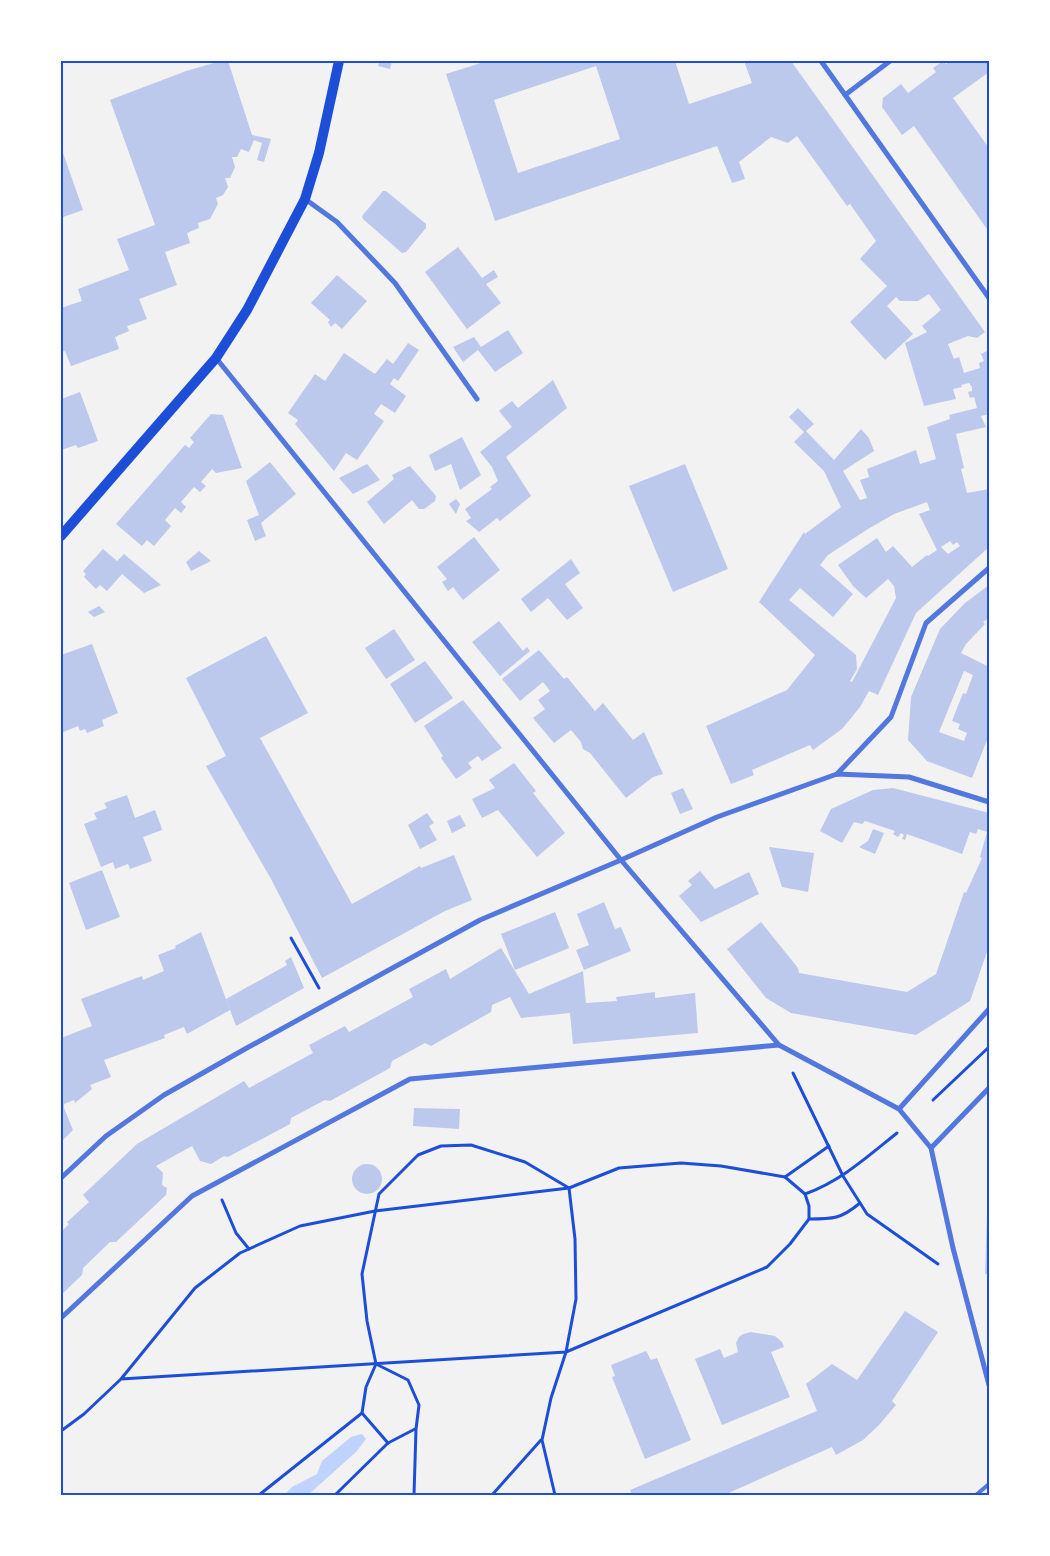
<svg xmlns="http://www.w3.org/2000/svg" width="1050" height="1556" font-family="'Playfair Display',serif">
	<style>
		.water { fill: #bfd3fe }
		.building { fill: #bdc9ec; fill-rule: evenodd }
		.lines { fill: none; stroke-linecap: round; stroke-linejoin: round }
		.path { stroke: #1d4ed8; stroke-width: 3 }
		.service { stroke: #5277de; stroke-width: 4 }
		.minor { stroke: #5277de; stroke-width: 5 }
		.secondary { stroke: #1d4ed8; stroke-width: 10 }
		.neatline { fill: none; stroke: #1d4ed8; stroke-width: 2 }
	</style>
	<rect width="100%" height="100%" fill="#f2f2f2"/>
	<!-- water -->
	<polygon class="water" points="362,1434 366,1439 356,1452 308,1495 284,1495 292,1487 317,1474 322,1461 351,1437"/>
	<!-- building -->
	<g class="building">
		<polygon points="221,61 228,61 252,135 271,139 264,162 257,160 262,143 254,140 249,152 241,149 237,157 232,157 235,167 230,178 225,178 228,187 223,195 216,198 218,204 210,219 198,223 199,228 187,233 190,243 165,252 177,285 139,299 147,319 127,326 129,331 115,337 119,349 71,366 65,351 61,352 61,308 82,301 78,289 129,270 117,239 155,225 110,100 186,71"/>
		<polygon points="380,61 392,61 390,69 378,66"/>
		<path d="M487 61H675L689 104 752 83 744 61H791L985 332 977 338 968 336 948 344 954 359 959 357 964 373 980 368 979 363 984 361 981 354 989 350V414L981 416 986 427 956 434 964 468 961 469 967 493 989 489V547L916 613 878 695 869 691 860 707 842 729 813 750 810 745 752 770 754 775 731 784 706 726 787 690 815 655 759 602 804 532 805 534 841 507 824 471 794 442 804 432 789 417 798 408 814 424 806 431 834 460 861 429 869 438 874 451 843 471 860 500 867 498 860 480 869 477 867 469 916 450 920 464 936 459 927 427 950 419 949 415 977 408 974 397 970 398 968 392 972 391V387L969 383 961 385 962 387 953 389 956 399 924 406 905 343 927 332 922 326 941 310 929 294 918 301H900L896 297 887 306 913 334 885 360 850 322 887 286 860 259 876 241 850 204 847 206 797 136 788 143 771 137 739 162 745 179 732 183 717 146 495 221 446 74ZM596 66 620 139 518 173 494 100ZM927 502 930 510 919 514 937 550 928 556 927 555 912 567 893 546 886 552 877 538 838 565 853 586 866 598 888 579 894 586 896 598 852 682 850 681 857 669 856 655 789 600 800 588 833 617 853 594 820 565 828 555 868 529 894 514ZM950 541 953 545 957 542 960 546 948 554 941 547Z"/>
		<polygon points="943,61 946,64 950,61 989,61 989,72 953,98 989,148 989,232 914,126 902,135 882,107 883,98 901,84 908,93 936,72 933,68"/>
		<polygon points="62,150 83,210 63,217 61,213"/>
		<polygon points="383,191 386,191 426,224 426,228 406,252 402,253 363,219 362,216"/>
		<polygon points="458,247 482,278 494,270 498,277 486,284 501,303 467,329 425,272"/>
		<polygon points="337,275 367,301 342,329 335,323 331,327 328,322 330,320 311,303"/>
		<polygon points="508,330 523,353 495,372 478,350 463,362 453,347 474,337 481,347"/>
		<polygon points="408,343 419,350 398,381 394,378 390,384 406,396 395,413 381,404 374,414 384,421 357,460 346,453 334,471 295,424 298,420 288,413 315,374 325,381 344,353 375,374 387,359 393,364"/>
		<polygon points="553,380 567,408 506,457 531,496 500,521 497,518 479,532 466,521 471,518 465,509 492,489 490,487 498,481 492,467 480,452 512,427 499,411 512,401 518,408"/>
		<polygon points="80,392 98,441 78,448 76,445 61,450 61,399"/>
		<polygon points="211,414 223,415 242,468 216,473 212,469 201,482 206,486 200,492 194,487 181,502 186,507 181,513 175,508 165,520 171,526 154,546 147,540 142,546 116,524 185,445 189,448 194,442 190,438"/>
		<polygon points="462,437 481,475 460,490 451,464 435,471 429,455"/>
		<polygon points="270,462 296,494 261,523 266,536 255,541 247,520 259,515 246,481"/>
		<polygon points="367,464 380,480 353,494 339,478"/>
		<polygon points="685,464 728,569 673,592 629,486"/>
		<polygon points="410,466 436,496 435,501 424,509 419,509 412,500 384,524 367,502 394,479 392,475"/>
		<polygon points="456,499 460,504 456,514 449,504"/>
		<polygon points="474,537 500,570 463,600 453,587 448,591 442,582 447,579 437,567"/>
		<polygon points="103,549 117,561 124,554 161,585 144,593 122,574 107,591 100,585 96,589 84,577 86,574 83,571"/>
		<polygon points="199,551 211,561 191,571 186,562"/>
		<polygon points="571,559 580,573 565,584 583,608 567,620 548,598 531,612 521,599"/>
		<path d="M989 585V618L983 622 985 624 966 644 961 653 987 666 989 662V735L972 778 927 761 908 740 911 697 940 629 965 603ZM964 671 973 675 966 694 963 693 952 721 960 724 958 729 967 733 964 741 939 732Z"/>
		<polygon points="99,606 105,612 94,617 88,612"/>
		<polygon points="499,621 523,651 527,647 530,651 500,676 472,642"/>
		<polygon points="394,629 415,660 386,679 365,648"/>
		<polygon points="266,636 308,713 260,738 352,904 420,866 421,868 454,855 472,900 445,911 322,978 271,879 206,766 226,756 186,678"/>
		<polygon points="92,644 118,713 102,720 104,726 87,733 85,729 80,731 78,726 61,733 61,655"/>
		<polygon points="539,650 564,679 567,677 595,711 603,703 633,740 644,732 663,774 653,777 626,798 590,753 583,749 581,742 571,730 554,743 533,718 545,709 538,700 550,691 543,682 520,701 502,679"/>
		<polygon points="425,661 453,698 415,723 390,684"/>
		<polygon points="463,700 502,748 482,761 478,756 468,763 472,768 456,779 441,758 443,756 424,726"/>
		<polygon points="514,763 536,791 533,793 565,833 537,857 498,810 482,818 472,799 495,788 489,780"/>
		<polygon points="683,788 693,809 680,814 671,793"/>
		<polygon points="893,788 989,813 989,946 970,1001 916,1035 791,1013 766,998 727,949 761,922 798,968 799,973 907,992 936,974 964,892 966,893 982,858 980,857 987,832 978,829 976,834 970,832 962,854 907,834 905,840 902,839 904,835 901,833 898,837 893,834 895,831 865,821 862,824 854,822 842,843 820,831 831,809 873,790"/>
		<polygon points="127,795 135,818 155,810 161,826 162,830 143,837 152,861 130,869 128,864 115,869 113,862 101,867 84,824 97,819 94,813 107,808 104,803"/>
		<polygon points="427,813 434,823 429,826 437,840 420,849 408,825"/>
		<polygon points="460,815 466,826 452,833 447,821"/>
		<polygon points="873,829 884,833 875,854 859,847 868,841"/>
		<polygon points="769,847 814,853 808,892 782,887"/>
		<polygon points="102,870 120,917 86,930 69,883"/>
		<polygon points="700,871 715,889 749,872 759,894 701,922 679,896 692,885 688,881"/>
		<polygon points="604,902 615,929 621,927 631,951 584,970 576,950 589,945 577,914"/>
		<polygon points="555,912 569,948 515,970 501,934"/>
		<polygon points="201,932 230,1010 187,1034 184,1027 164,1035 165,1038 104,1060 111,1077 90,1085 92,1089 75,1103 74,1100 64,1104 64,1108 73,1130 61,1142 61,1038 92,1026 81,999 142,976 143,980 164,971 158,955 176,948 175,946"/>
		<polygon points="501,948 529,994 583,971 586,1003 617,1001 616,997 655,992 655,998 695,993 698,1033 573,1044 570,1013 521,1018 510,997 492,1005 491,1012 431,1046 425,1043 392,1061 390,1068 330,1101 325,1100 291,1118 290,1124 228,1157 224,1156 211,1164 200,1161 192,1146 156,1166 163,1173 162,1185 167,1188 166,1195 116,1242 110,1242 83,1268 82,1275 61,1295 61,1232 69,1224 67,1222 89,1202 83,1195 137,1144 244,1081 249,1088 313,1053 309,1045 345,1026 349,1032 413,997 409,989 446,969 450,979"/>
		<polygon points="291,957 304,988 236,1026 226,999 287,965 285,961"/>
		<polygon points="414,1108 460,1109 459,1129 413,1126"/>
		<circle cx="367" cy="1179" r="15"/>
		<polygon points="987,1214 989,1274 985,1274"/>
		<polygon points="905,1311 938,1332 892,1401 896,1405 879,1425 863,1440 836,1455 832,1447 724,1495 632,1495 630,1490 817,1411 806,1384 832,1364 857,1380"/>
		<polygon points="751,1332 775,1336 782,1342 784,1347 771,1352 790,1397 722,1425 695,1359 720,1349 724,1358 738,1352 736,1343 739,1337 743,1334"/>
		<polygon points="646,1351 651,1360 657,1358 691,1440 645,1459 612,1377 615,1376 611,1365"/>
	</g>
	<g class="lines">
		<!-- path -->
		<g class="path">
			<polyline points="291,938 319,988"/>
			<polyline points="793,1073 843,1176 867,1214 938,1264"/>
			<polyline points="933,1100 989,1047"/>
			<polyline points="785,1177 829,1146"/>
			<path d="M805 1194C841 1181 867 1157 897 1133"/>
			<polyline points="222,1200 236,1233 249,1249"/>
			<path d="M809 1219C833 1219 841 1219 860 1203"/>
			<polyline points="362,1413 388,1443"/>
			<polyline points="61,1431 84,1414 121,1379 195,1288 240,1253 300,1226 375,1211 569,1188 619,1168 681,1163 721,1166 785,1177 805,1194 809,1206 809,1219 790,1244 767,1267 566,1352 121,1379"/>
			<polyline points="259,1495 362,1413 366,1387 376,1364"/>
			<polyline points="335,1495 388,1443 415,1429"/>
			<polyline points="414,1495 416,1429 419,1405 408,1380 376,1364 367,1321 362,1274 379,1194 418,1155 441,1146 471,1145 525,1162 569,1188 575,1239 576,1299 566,1352 551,1398 542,1440 555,1495"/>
			<polyline points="492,1495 541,1440"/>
		</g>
		<!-- service -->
		<polyline class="service" points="976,1495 989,1484"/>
		<!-- minor -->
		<g class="minor">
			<polyline points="821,61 989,298"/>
			<polyline points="845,95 890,61"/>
			<polyline points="305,199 337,222 395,283 477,399"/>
			<polyline points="216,358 621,860 779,1045 899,1109 931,1148 953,1248 989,1385"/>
			<polyline points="837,774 891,717 926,623 989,568"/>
			<polyline points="899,1109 989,1009"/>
			<polyline points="931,1148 989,1088"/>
			<polyline points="61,1178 106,1136 164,1095 245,1049 480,920 621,860 717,817 837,774 909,777 989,802"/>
			<polyline points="61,1318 192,1196 410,1079 779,1045"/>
		</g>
		<!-- secondary -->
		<polyline class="secondary" points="61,536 216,358 247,310 305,199 319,153 339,61"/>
	</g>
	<!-- border -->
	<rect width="1050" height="1556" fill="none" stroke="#ffffff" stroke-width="125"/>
	<rect x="62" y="62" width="926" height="1432" class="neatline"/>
</svg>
